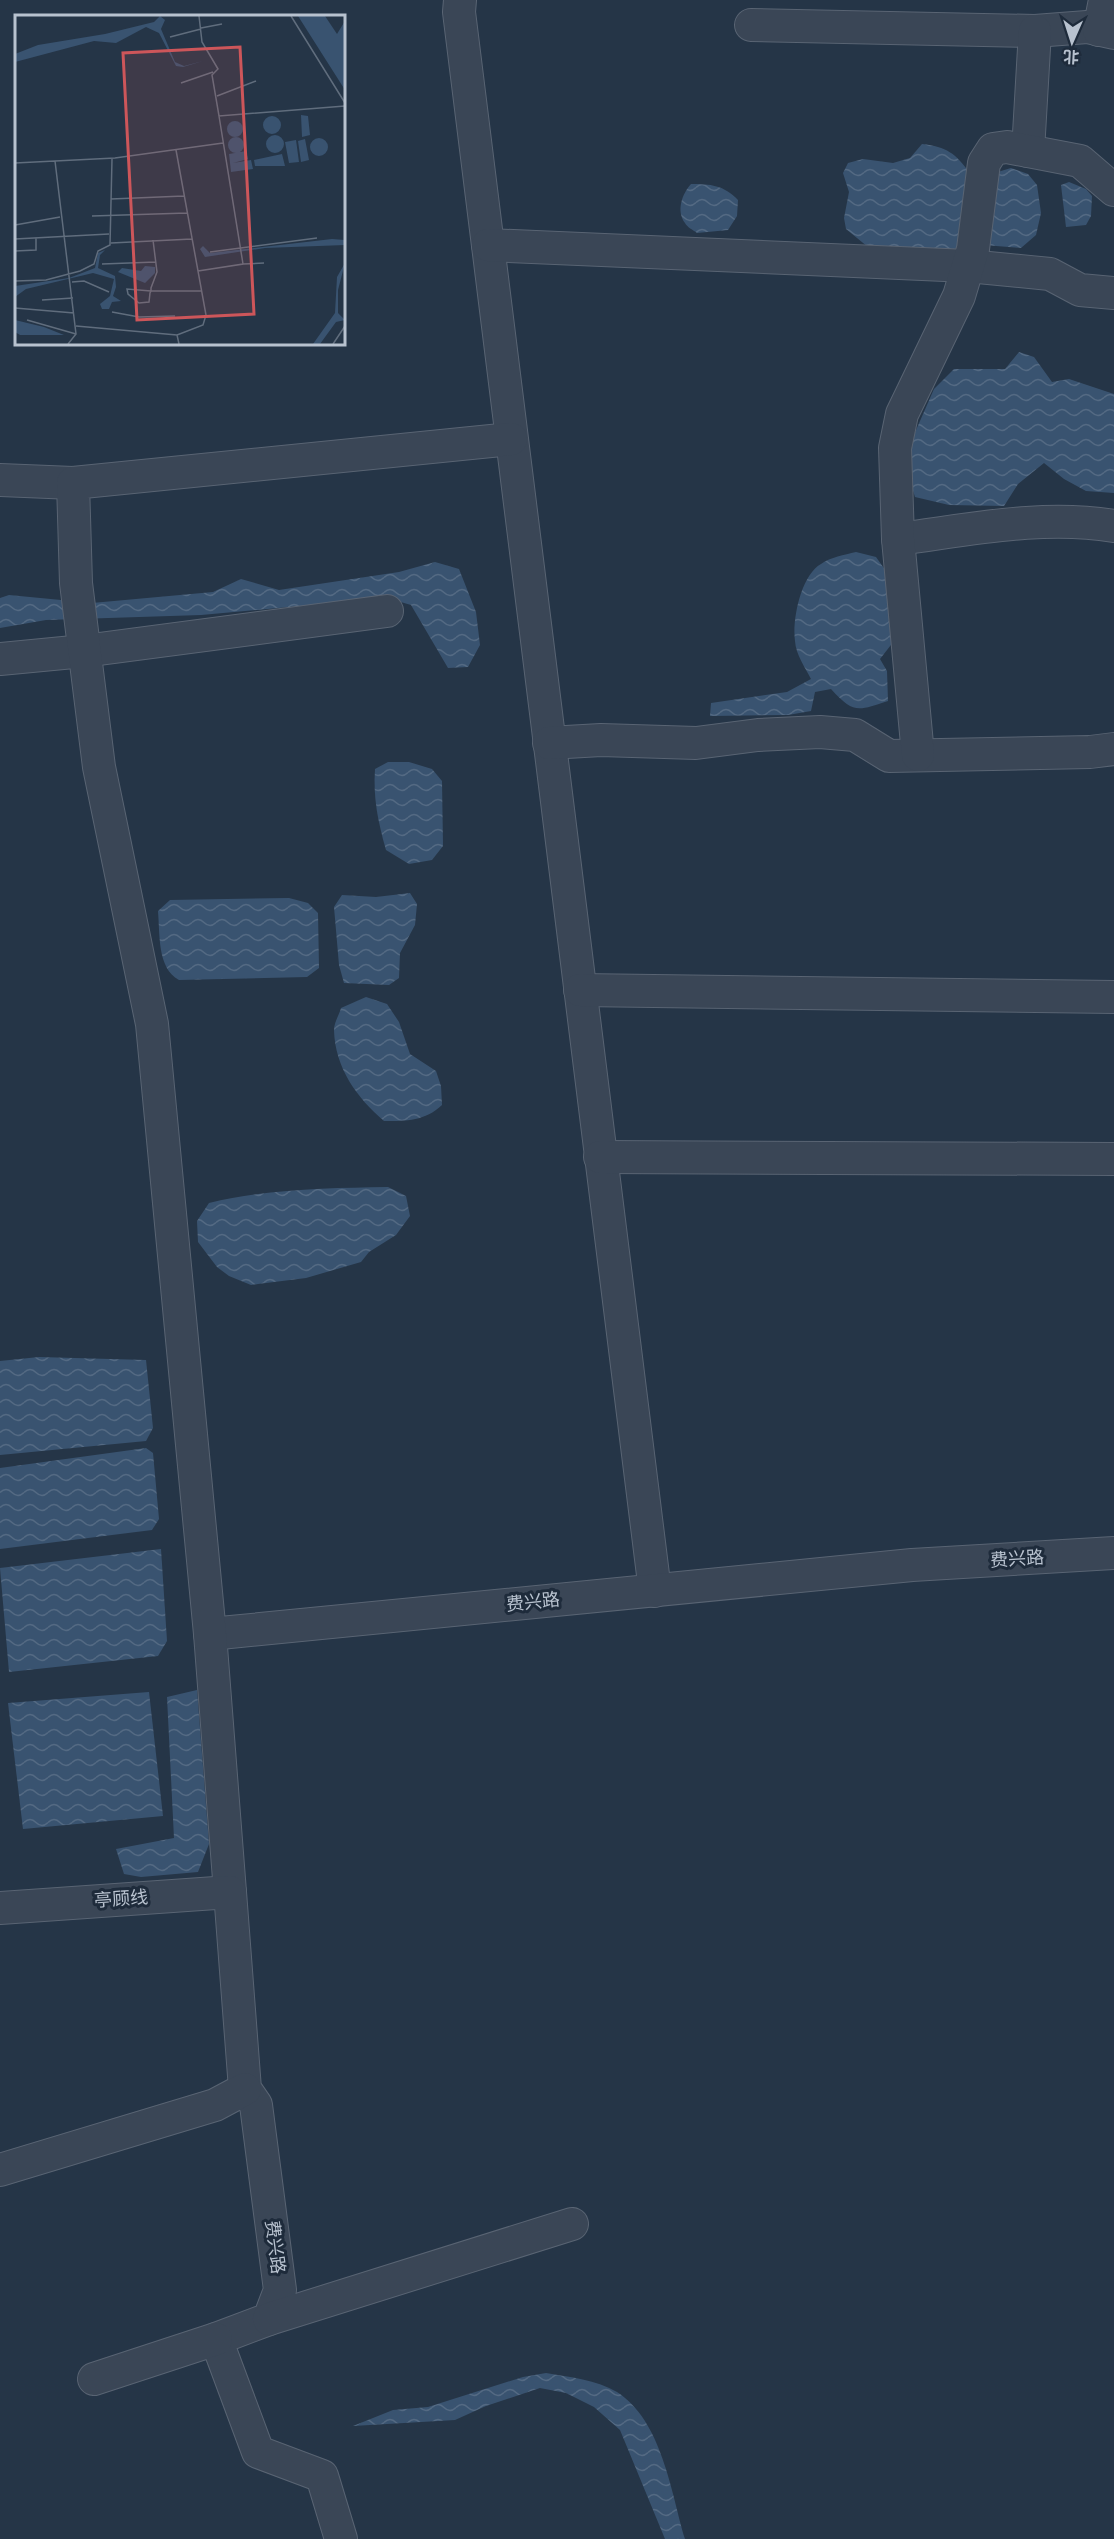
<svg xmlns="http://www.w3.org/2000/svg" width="1114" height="2539" font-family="'Alegreya Sans','Noto Sans SC',sans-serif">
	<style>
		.water { fill: url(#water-waves) }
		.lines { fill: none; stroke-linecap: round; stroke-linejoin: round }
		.minor-casing { stroke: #596473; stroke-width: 34 }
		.minor { stroke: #3a4656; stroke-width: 32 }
		.labels { text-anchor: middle; stroke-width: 6; stroke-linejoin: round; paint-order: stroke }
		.street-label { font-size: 18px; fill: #b8c2cf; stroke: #1e2b3b }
		.inset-road { fill: none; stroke: #606d7d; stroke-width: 1.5 }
		.view { fill: #cd565a; fill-opacity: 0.15; stroke: #cd565a; stroke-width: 3 }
		.inset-edge { fill: none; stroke: #b8c2cf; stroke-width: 3 }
	</style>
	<defs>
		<pattern id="water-waves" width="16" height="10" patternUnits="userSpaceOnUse" patternTransform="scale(1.5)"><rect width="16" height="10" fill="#395370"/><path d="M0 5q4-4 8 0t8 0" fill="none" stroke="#546a83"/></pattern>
	</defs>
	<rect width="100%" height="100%" fill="#253547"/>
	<!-- water -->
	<g class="water">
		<path d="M922 144C947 147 955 153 970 173L958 247 945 254 868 247 846 229 844 218 849 192 843 173 848 163 863 159 893 163 910 158Z"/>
		<polygon points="1011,168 1028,174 1037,185 1041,213 1036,235 1021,248 984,245 991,174"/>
		<polygon points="1069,182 1086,189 1092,196 1091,216 1086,225 1066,227 1061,185"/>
		<path d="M691 184C710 184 724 185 738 200L737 216 728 230 697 233C693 230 687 227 685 223 676 211 682 194 691 184Z"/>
		<polygon points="1019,352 1034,357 1052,382 1069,379 1114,394 1114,493 1086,491 1064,479 1044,463 1018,484 1004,506 949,505 915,497 909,478 913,437 934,389 954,369 1005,369"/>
		<path d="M856 552 876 557 888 574 894 641 880 659 887 671 888 701C857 711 854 714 831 689L815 692 811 711 788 715 710 716 711 703 787 692 811 679C805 667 796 655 795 641 792 620 801 575 821 564 831 557 844 555 856 552Z"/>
		<polygon points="435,562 459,569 476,612 480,645 468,667 448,668 411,605 387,598 201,615 46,620 0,628 0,598 9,595 92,603 213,592 241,579 279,590 399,572"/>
		<path d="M388 762H409L432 769 442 781 443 846 432 860 409 864 386 850C378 822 373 798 375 769Z"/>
		<polygon points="410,893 417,904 415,925 400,953 399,978 389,985 344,983 339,965 334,907 342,895 376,897"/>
		<path d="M289 898 308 903 318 913 319 968 307 977 179 980C157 968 160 934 158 911L170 900Z"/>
		<path d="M366 997 387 1004 399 1022 410 1054 436 1071 441 1086 442 1105C425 1121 407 1121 384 1121 357 1098 335 1068 334 1030 334 1023 339 1015 341 1008Z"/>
		<path d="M388 1187 406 1196 410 1216 396 1235 369 1252 361 1262 306 1278 251 1285 229 1276 217 1267 198 1242 197 1221 209 1203C267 1189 329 1188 388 1187Z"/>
		<polygon points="39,1357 146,1360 153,1428 146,1441 0,1455 0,1361"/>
		<polygon points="146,1448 153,1453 159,1519 152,1530 0,1549 0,1468"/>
		<polygon points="161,1549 167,1641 158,1656 9,1672 0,1568"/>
		<polygon points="197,1690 209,1844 198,1872 141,1877 124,1874 116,1849 174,1838 167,1697"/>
		<polygon points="149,1692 163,1816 23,1829 8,1703"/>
		<path d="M546 2373C569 2377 597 2380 617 2392 662 2421 671 2492 685 2539H665L620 2430 594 2407 566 2393 540 2388 486 2406 455 2420 353 2426 393 2410 428 2407 523 2377Z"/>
	</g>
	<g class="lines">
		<defs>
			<g id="minor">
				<polyline points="460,0 459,12 655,1591"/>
				<polyline points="751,25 1035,31 1087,27 1114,33"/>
				<polyline points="1099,30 1105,0"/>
				<polyline points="1028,151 1035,31"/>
				<polyline points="488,245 968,266 1050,274 1080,290 1114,293"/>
				<polyline points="0,480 73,483"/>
				<path d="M898 539C969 530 1042 514 1114 526"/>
				<polyline points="0,659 84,651 387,611"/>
				<polyline points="549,743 601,740 696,743 758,735 820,732 855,735 889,756 1090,752 1114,749"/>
				<polyline points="918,755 898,539 895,448 902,414 959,296 973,249 984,163 993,149 1007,147 1080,161 1114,190"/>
				<polyline points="580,990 1114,997"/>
				<polyline points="600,1157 1114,1159"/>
				<polyline points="210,1634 912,1565 1114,1553"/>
				<polyline points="230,1892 210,1634 152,1024 99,767 76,583 73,483 511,439"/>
				<polyline points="0,1908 230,1892 245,2089 256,2105 280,2290 269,2319 216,2339 258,2452 322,2476 341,2539"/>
				<polyline points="0,2170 215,2105 245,2089"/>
				<polyline points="269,2319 572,2224"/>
				<polyline points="94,2379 216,2339"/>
			</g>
		</defs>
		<!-- minor casing -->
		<use href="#minor" class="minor-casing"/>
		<!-- minor -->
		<use href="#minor" class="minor"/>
	</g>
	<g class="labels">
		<!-- street labels -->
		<g class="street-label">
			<text transform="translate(1017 1559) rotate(-4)" y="6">费兴路</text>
			<text transform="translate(533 1602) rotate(-6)" y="6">费兴路</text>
			<text transform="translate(121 1899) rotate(-4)" y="6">亭顾线</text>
			<text transform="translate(275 2247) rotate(83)" y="6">费兴路</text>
		</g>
	</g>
	<!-- overview -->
	<g transform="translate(15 15)">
		<rect width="330" height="330" fill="#253547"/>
		<path d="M145 1 150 5 146 14 160 47 169 51 188 46 168 52 161 51 144 18 131 12 101 28 79 26 0 47V39L23 30 90 19 139 7ZM283 1H310L322 19 330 6V75ZM286 100 293 101 295 120 287 122ZM248 110a9 9 0 1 1 18 0a9 9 0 1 1-18 0ZM212 114a8 8 0 1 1 16 0a8 8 0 1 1-16 0ZM251 129a9 9 0 1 1 18 0a9 9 0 1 1-18 0ZM213 130a8 8 0 1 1 16 0a8 8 0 1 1-16 0ZM295 132a9 9 0 1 1 18 0a9 9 0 1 1-18 0ZM290 124 294 145 286 147 283 126ZM281 125 284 147 274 148 270 127ZM231 136 233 144 218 148 236 145 238 154 216 157 214 139ZM267 139 270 151H240L239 145ZM317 224 330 225V230L250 233 190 242 185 234 188 231 195 238ZM90 235 85 240 83 253 100 261 101 272 98 281 106 286 97 287 94 294H87L85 289 95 281 99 264 78 258 11 274 0 282V271L54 263 80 253 83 238ZM330 248 323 275V298L330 305 321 307 305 329H298L320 298 322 262ZM130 251 140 252V258L130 268 103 257 107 253 126 256ZM0 305 29 312 49 320H5L0 317Z" fill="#395370"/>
		<path class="inset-road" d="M184 1 187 27 203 54 197 60 204 101 330 91M276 1 330 88M186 13 207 9M155 22 186 14M166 68 198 57M202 81 241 66M161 135 191 300 188 310 162 320 164 329M40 146 61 319 53 329M0 148 100 143 208 128M96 184 169 181M77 201 172 198M0 210 45 202M0 224 94 219M138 225 142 257 136 273V276L135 278 134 287 124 288 113 279 112 274 136 276H186M96 228 177 224M0 236 21 235V223M195 237 302 223M87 249 141 247M228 249 249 248M183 256 228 249 204 101M0 266 31 265 65 256 79 249 83 236 95 230 97 144M57 267 69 266 94 277M27 285 58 283M0 293 59 298M97 297 124 302 160 301M12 305 61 319M61 311 162 320M318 329 330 311"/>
		<path class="view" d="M225 32 239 299 122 305 108 38Z"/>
		<rect width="330" height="330" class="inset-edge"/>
	</g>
	<!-- north arrow -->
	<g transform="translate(1072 42) rotate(183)" stroke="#1e2b3b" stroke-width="4.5" paint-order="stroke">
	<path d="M0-4.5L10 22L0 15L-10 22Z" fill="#b8c2cf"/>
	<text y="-9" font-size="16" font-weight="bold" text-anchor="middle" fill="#b8c2cf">北</text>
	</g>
</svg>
